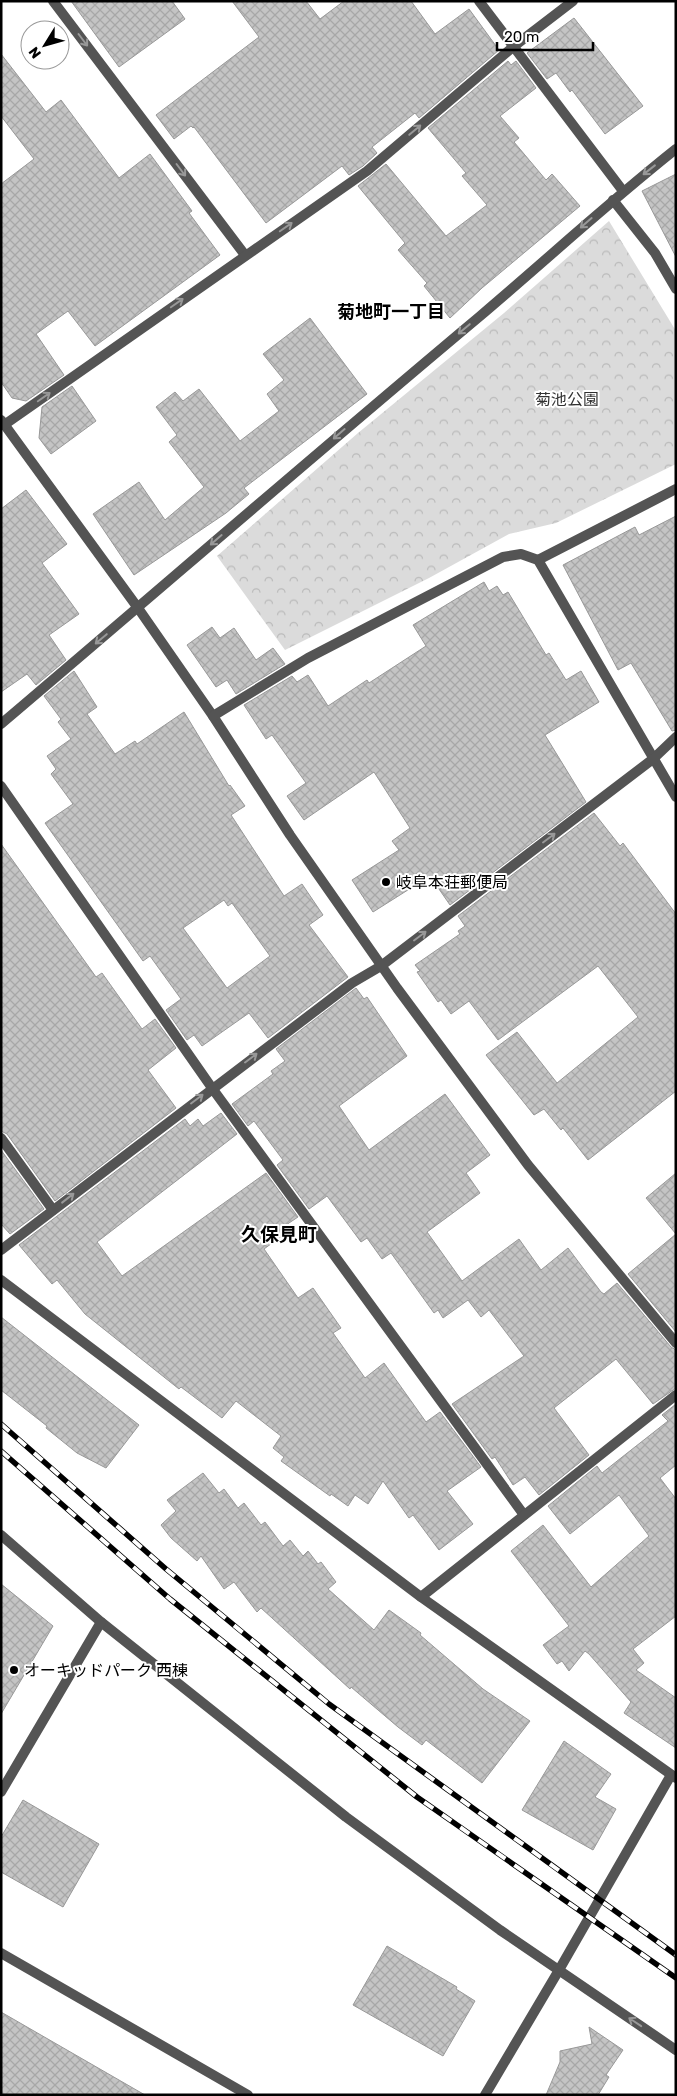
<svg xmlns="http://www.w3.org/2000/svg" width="677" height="2096" font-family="Rubik,'Noto Sans JP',sans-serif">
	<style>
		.park { fill: url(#park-crowns) }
		.building { fill: url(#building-cross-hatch); stroke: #989898; fill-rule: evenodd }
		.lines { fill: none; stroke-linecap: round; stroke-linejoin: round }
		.minor { stroke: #545454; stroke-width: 10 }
		.tertiary { stroke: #545454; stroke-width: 10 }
		.rail-casing { stroke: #000; stroke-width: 5.5 }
		.rail { stroke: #fff; stroke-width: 4; stroke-dasharray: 11; stroke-linecap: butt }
		.oneway { stroke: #989898 }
		.poi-dot { fill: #000; stroke: #fff; stroke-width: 2 }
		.labels { text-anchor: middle; stroke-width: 4; stroke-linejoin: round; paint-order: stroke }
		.park-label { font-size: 16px; fill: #323232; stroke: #fff }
		.poi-label { font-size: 16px; fill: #000; stroke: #fff; text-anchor: start }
		.neighbourhood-label { font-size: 18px; font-weight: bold; fill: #000; stroke: #fff }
		.quarter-label { font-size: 19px; font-weight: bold; fill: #000; stroke: #fff }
	</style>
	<defs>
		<pattern id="park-crowns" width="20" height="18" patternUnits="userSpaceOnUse" patternTransform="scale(1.25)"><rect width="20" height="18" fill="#dbdbdb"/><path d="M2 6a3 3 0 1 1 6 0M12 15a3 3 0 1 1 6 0" fill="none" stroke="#bababa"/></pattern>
		<pattern id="building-cross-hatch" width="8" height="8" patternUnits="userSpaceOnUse" patternTransform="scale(1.25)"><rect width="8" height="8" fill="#c4c4c4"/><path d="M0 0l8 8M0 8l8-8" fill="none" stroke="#a7a7a7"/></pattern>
	</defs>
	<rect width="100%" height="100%" fill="#fff"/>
	<!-- park -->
	<polygon class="park" points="609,221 676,331 676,464 556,523 509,534 429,578 285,650 217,556 358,433 504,313"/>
	<!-- building -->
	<g class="building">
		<polygon points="71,1 172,1 185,19 119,67"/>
		<polygon points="232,1 306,1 320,19 344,1 411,1 435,34 469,9 499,50 419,118 415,113 372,147 377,153 363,166 349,175 342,166 266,223 194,127 193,128 191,126 174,139 156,115 259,37"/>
		<polygon points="574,18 643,106 605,134 572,90 570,92 556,73 547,79 527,53"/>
		<polygon points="1,54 46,112 61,100 119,178 150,154 192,211 189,213 220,255 95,346 68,311 36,334 64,375 26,401 12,398 1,382 1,184 34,159 1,116"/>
		<polygon points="508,61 511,65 516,61 536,88 500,116 519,138 514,142 546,180 552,174 580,206 482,288 450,318 424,286 427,283 398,250 405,243 358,186 386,164 446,236 487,205 462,176 466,173 428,128"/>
		<polygon points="676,174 676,257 642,191"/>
		<polygon points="310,318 367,394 244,488 249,494 226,513 134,575 93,514 139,482 165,520 204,487 169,442 177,435 156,407 175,392 183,401 199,389 240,441 279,411 267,394 284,380 263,354"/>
		<polygon points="72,386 96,421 51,454 39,438 42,407"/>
		<polygon points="26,490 67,544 42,563 79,614 49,635 66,660 36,685 27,674 1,692 1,509"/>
		<polygon points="676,516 676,730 672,731 631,663 618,670 563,565 635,527 639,535"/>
		<polygon points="484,582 489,591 497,586 503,595 508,592 546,655 549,653 566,680 581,671 599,702 545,735 586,802 450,905 430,876 373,912 352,880 399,850 392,841 410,828 374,772 304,820 287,796 306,783 272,735 266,739 244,705 292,676 297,682 308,675 328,706 367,680 369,683 426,646 413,625"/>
		<polygon points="212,627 220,638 234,628 256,660 273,648 285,664 236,694 227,680 216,687 187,645"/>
		<path d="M74 671 97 707 87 714 115 754 135 741 137 744 184 712 229 786 230 785 245 806 231 815 284 896 302 884 323 915 309 925 348 977 268 1038 249 1013 202 1046 194 1035 187 1040 166 1010 181 999 150 956 143 961 45 823 73 804 51 774 56 769 47 756 71 739 58 722 61 719 44 696ZM224 900 228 906 232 903 270 956 227 988 183 928Z"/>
		<polygon points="594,813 620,846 623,843 676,914 676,1091 588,1160 563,1128 561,1130 544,1109 534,1115 486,1055 517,1032 557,1083 638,1017 598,966 498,1040 469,1001 451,1014 441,1000 438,1002 417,972 420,971 415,965 460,934 458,931 465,926 458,916"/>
		<polygon points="1,844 96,977 102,973 142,1029 155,1019 176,1048 148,1070 176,1108 55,1201 7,1134 1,1131"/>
		<polygon points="356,988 364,999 367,997 407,1056 339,1106 369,1150 445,1094 490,1155 466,1173 480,1193 427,1232 462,1281 519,1239 541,1270 568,1248 601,1292 604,1294 617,1283 671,1347 676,1350 676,1388 653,1404 616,1359 554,1408 589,1455 539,1495 525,1477 513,1485 495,1457 492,1459 452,1404 524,1356 489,1310 481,1317 468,1300 443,1318 438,1310 434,1313 391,1253 382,1259 367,1238 361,1242 327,1196 309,1209 277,1165 283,1160 254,1121 248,1126 232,1104 273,1074 271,1071 285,1061 276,1049"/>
		<polygon points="221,1113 237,1134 97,1242 122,1276 266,1173 298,1217 286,1225 290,1230 264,1249 298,1298 313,1288 341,1328 333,1333 365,1378 384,1363 426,1422 440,1412 481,1467 447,1491 473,1524 439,1550 413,1515 409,1518 383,1481 368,1504 355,1495 348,1506 331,1494 330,1496 281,1461 284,1457 273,1448 281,1436 236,1401 222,1418 181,1387 179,1389 85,1314 57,1280 52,1284 19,1245 185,1119 190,1126 198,1119 203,1126"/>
		<polygon points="1,1150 44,1209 10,1234 1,1224"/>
		<polygon points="676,1173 676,1332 628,1274 676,1234 646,1198"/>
		<polygon points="1,1317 139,1425 106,1468 77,1453 46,1428 47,1426 1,1390"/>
		<polygon points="676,1404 676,1465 660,1478 676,1499 676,1616 633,1649 644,1663 636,1670 676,1698 676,1748 624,1713 631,1702 589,1654 585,1651 569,1671 562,1661 557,1664 543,1645 569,1626 511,1551 543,1525 591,1587 632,1551 649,1536 619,1495 570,1534 548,1506 597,1466 602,1473 626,1454 668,1421 662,1415"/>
		<polygon points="203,1473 219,1493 224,1489 238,1508 244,1503 261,1525 265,1522 283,1546 290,1540 303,1556 308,1551 318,1564 321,1562 336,1582 328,1589 374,1630 389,1610 421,1633 420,1635 483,1689 530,1721 482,1783 426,1740 422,1745 398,1727 351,1687 350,1689 261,1608 257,1612 234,1582 224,1589 201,1556 197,1561 171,1538 161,1525 176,1511 167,1500"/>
		<polygon points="1,1584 53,1626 1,1714"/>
		<polygon points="564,1741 611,1774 595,1797 616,1809 593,1850 522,1810"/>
		<polygon points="23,1800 99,1844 63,1907 1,1872 1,1837"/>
		<polygon points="387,1946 457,1987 456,1989 475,2001 443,2056 353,2005"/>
		<polygon points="1,2012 145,2095 1,2095"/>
		<polygon points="589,2027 623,2050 606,2075 609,2077 598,2095 546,2095 560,2062 560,2051 592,2044"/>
	</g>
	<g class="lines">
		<!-- minor -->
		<g class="minor">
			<polyline points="53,1 245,255"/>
			<polyline points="479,1 623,191"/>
			<polyline points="613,200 655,253 676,289"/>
			<polyline points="1,420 138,608 213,716 290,835 397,988 528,1165 676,1343"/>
			<polyline points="4,425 367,171 513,47 573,1"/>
			<polyline points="538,560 676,489"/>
			<polyline points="213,716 308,658 503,557 521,554 538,560 676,797"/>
			<path d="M1 724C161 588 319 451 479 317 545 261 608 203 676 149"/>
			<polyline points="1,786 212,1088 524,1515"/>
			<polyline points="1,1138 53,1210"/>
			<polyline points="1,1250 352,983 381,966 653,759 676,737"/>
			<polyline points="1,1535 101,1622 346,1817 500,1930 676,2050"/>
			<polyline points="421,1597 676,1395"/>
			<polyline points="1,1792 101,1622"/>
			<polyline points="1,1953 248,2095"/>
		</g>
		<!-- tertiary -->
		<g class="tertiary">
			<polyline points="1,1280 421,1597 676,1778"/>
			<polyline points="485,2095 559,1970 671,1775"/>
		</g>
		<defs>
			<g id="rail">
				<polyline points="1,1424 166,1569 329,1704 676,1955"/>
				<polyline points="1,1451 170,1599 417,1797 676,1978"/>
			</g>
		</defs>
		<!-- rail casing -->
		<use href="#rail" class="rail-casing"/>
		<!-- rail -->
		<use href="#rail" class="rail"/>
	</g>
	<!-- one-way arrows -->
	<defs><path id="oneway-shaft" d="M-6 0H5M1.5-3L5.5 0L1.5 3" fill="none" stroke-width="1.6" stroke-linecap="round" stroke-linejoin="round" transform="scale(1.25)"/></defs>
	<g class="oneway">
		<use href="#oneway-shaft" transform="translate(83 40) rotate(53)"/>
		<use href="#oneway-shaft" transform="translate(415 130) rotate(-40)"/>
		<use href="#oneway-shaft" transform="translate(181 170) rotate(53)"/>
		<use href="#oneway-shaft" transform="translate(649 170) rotate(142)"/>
		<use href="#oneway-shaft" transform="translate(586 223) rotate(139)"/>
		<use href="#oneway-shaft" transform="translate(286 227) rotate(-35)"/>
		<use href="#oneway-shaft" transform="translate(177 303) rotate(-35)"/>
		<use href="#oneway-shaft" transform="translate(464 329) rotate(140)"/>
		<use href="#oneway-shaft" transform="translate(44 397) rotate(-35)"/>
		<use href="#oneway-shaft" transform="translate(339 434) rotate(139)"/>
		<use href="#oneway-shaft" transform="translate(216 540) rotate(139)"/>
		<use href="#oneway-shaft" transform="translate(101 639) rotate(140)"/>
		<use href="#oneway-shaft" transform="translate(549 838) rotate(-37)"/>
		<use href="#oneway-shaft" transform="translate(420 936) rotate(-37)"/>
		<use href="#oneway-shaft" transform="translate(251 1058) rotate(-37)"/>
		<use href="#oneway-shaft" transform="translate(197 1099) rotate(-37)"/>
		<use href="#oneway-shaft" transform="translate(68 1198) rotate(-38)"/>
		<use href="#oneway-shaft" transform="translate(635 2022) rotate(-146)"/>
	</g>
	<!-- markers -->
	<g class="poi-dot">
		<circle cx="386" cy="882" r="5"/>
		<circle cx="14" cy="1670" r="5"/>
	</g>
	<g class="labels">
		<!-- park labels -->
		<g class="park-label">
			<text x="567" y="405">菊池公園</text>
		</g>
		<!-- poi labels -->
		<g class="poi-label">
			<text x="396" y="888">岐阜本荘郵便局</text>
			<text x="24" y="1676">オーキッドパーク 西棟</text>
		</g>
		<!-- neighbourhood labels -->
		<g class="neighbourhood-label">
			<text x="391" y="318">菊地町一丁目</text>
		</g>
		<!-- quarter labels -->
		<g class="quarter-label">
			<text x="279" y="1241">久保見町</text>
		</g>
	</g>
	<!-- border -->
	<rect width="677" height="2096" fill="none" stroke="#000000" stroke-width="5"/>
	<!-- north arrow -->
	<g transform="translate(45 45) rotate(233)"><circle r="24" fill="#ffffff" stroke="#999999"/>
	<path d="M0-4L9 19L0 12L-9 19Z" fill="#000000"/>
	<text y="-8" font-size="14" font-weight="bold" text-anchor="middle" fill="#000000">N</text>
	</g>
	<!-- scale -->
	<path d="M497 42v8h96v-8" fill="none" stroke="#000000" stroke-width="2.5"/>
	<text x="504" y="42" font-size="15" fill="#000000" stroke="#ffffff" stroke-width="4" paint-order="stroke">20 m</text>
</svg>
